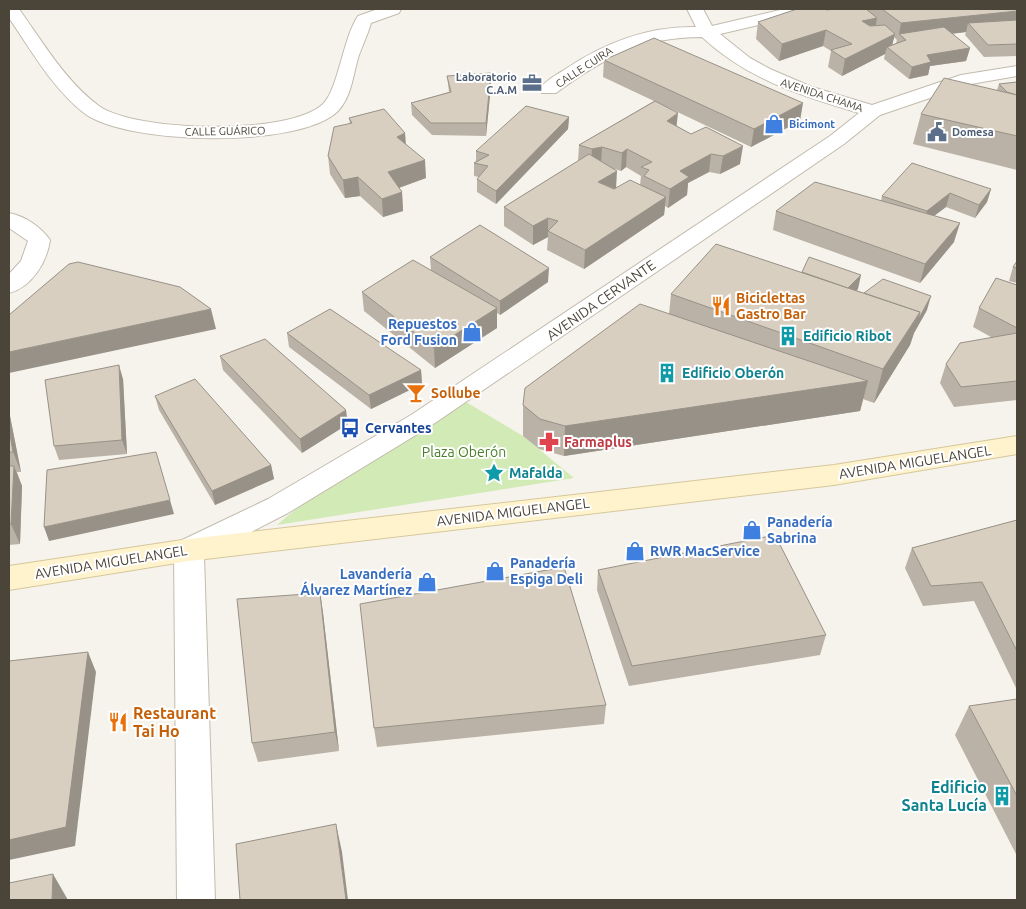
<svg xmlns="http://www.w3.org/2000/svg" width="1026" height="909" font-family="Ubuntu,sans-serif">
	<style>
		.green { fill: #d2eab5 }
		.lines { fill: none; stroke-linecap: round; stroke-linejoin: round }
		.street-casing { stroke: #c2bbae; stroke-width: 2 }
		.secondary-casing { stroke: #d6c79b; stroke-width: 2 }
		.street { fill: #fff; fill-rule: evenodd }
		.secondary { fill: #fff3cd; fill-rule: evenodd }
		.wall { fill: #bab2a6; fill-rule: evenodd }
		.shaded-wall { fill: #979187 }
		.building { fill: #d8cfc1; stroke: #979187 }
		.labels { text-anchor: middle; stroke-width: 4; stroke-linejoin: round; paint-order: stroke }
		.far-street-label { font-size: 11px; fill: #4b4439; stroke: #fff }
		.far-service-label { font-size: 11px; font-weight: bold; fill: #4e5e75; stroke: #fff; text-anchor: end }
		.far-shop-label { font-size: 11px; font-weight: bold; fill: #366cbe; stroke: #fff; text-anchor: start }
		.food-label { font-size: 14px; font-weight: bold; fill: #c56008; stroke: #fff; text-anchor: start }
		.street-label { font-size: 14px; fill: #4b4439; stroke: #fff }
		.shop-label { font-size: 14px; font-weight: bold; fill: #366cbe; stroke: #fff; text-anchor: start }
		.culture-label { font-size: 14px; font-weight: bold; fill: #0d838f; stroke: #fff; text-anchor: start }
		.transit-label { font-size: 14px; font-weight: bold; fill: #164399; stroke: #fff; text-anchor: start }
		.health-label { font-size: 14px; font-weight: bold; fill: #be3a42; stroke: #fff; text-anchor: start }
		.park-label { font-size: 14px; fill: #4a7f2a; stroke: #fff }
		.near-food-label { font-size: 16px; font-weight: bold; fill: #c56008; stroke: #fff; text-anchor: start }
		.near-culture-label { font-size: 16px; font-weight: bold; fill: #0d838f; stroke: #fff; text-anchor: end }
	</style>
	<rect width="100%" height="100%" fill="#f6f3ec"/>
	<!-- green -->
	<path class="green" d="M466 402 523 436 574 478 277 525C333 476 402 440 466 402Z"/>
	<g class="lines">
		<defs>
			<g id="street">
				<path d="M9 9H19C42 41 66 82 99 106 136 132 289 136 323 104 338 90 343 38 358 16L378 9H401L399 13 371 23C368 34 363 44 359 55 353 74 352 96 338 111 300 149 125 145 84 113 53 89 31 50 9 18Z"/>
				<path d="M687 9H703L712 26 784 9H812L810 13 720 34 750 58 770 69 812 87 872 105 961 75 1017 66V76L971 84 880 115 844 144 429 427 288 513 204 556 215 900H177L174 550 178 542 268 499 411 415 830 136 859 113C801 96 747 79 702 37 641 37 604 58 556 93H542L540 89C545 81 556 75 564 70 604 43 647 26 696 27Z"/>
				<path d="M9 213C25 216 41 227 50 240 47 262 32 287 9 293V274L21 261 28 241 9 228Z"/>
			</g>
			<polygon id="secondary" points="1017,436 1017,454 834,485 189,561 9,590 9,566 189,539 834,465"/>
		</defs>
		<!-- street casing -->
		<use href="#street" class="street-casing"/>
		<!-- secondary casing -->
		<use href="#secondary" class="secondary-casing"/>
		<!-- street -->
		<use href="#street" class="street"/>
		<!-- secondary -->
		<use href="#secondary" class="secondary"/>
	</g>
	<!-- wall -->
	<g class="wall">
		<path d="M867 9H1017V56L984 57 965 35 966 32 952 34 970 48 966 61 930 66 928 75 909 79 884 59 885 54 842 76 828 67 831 51 823 46 779 61 756 39 758 22 827 10ZM894 37 897 40 896 43 892 45Z"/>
		<path d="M604 60 800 121 751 147 667 107 677 126 740 164 720 174 709 172 688 183 687 195 668 208 665 206 664 215 584 269 547 250 548 237 533 245 504 226V207L578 161 579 145 654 101 603 77ZM626 167 641 176 640 185 616 188 615 169 621 171Z"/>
		<polygon points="447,76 491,85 486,136 432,135 412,115 411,103 449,92"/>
		<polygon points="1017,82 1017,170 913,144 921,114 997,90 999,84"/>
		<polygon points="569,117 568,129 496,204 477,192 477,179 479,177 474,176 474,163 476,161 476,151"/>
		<polygon points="349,118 405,133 406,145 426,178 399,188 402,192 403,211 383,217 360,196 345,198 330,174 328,156 350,124"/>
		<polygon points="991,189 987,202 975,218 946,207 934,216 954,242 920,283 773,230 776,211 881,201 882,196"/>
		<polygon points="430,257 548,282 500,315 497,313 497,328 435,368 364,311 362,292 431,270"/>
		<polygon points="1017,261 1017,283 1009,281 1013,267"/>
		<polygon points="802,272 858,289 856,290 864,293 927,310 914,333 910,345 874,403 863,399 860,411 564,456 539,449 523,436 523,405 669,314 671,294"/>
		<polygon points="1017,285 1017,400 954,407 940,383 946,364 991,337 973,327 979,308"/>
		<polygon points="287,333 421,370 422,384 371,409 289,347"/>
		<polygon points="220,356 348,424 302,453 223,370"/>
		<polygon points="123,379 127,454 59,460 54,446"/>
		<polygon points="155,396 271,465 274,479 215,505 159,410"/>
		<polygon points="9,411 21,472 17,472 22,486 20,544 9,545"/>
		<polygon points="1017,520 1017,688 1016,688 974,601 923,606 905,568 912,548"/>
		<polygon points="598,570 826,635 820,655 629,686 597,590"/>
		<polygon points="320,593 323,613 339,751 258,762 252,743"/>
		<polygon points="1017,699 1017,856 955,735 969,706"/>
		<polygon points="606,705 604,724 377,747 374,728"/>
	</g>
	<!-- shaded-wall -->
	<g class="shaded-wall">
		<polygon points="1017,11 1017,27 968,23 966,32 904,39 899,34 901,23"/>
		<polygon points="877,18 874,34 862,21"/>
		<polygon points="826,30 823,46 779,61 782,44"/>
		<polygon points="895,34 891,50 887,47 885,54 842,76 845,59"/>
		<polygon points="970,48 966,61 930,66 928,75 909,79 912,67 927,55"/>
		<polygon points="491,73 491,85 486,136 486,123"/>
		<polygon points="803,103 800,121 751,147 754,129"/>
		<polygon points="678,113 676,131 667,121"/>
		<polygon points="569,117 568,129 496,204 496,191"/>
		<polygon points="405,133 406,151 397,137"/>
		<polygon points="743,146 740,164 720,174 723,156"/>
		<polygon points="602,147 601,166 591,168 592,149"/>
		<polygon points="627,149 626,167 621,171 622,153"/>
		<polygon points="711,154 709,172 688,183 687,195 668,208 670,189 680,171"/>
		<polygon points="425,160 426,178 390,191 388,172"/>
		<polygon points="617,171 616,189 598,182"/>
		<polygon points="358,177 360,196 345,198 343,180"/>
		<polygon points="991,189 987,202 975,218 979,205"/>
		<polygon points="402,192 403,211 383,217 382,199"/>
		<polygon points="950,193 946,207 923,224 927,211"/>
		<polygon points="666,197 664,215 584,269 585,250"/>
		<polygon points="548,218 548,237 533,245 533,226"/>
		<polygon points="960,223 954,242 920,283 925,264"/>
		<polygon points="549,268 548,282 500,315 500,301"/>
		<polygon points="861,275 858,289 845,302 842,294"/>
		<polygon points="931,296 927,310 914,333 910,345 874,403 883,369"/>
		<polygon points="497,308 497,328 435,368 434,348"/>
		<polygon points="211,309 216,329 9,373 9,352"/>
		<polygon points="119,365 123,379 127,454 122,440"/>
		<polygon points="421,370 422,384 371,409 369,395"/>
		<polygon points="868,381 860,411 564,456 565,426"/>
		<polygon points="346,410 348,424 302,453 300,439"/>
		<polygon points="9,411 21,472 13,452 9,429"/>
		<polygon points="271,465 274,479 215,505 212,491"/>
		<polygon points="14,466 22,486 20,544 11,524"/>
		<polygon points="170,500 174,514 49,541 44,527"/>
		<polygon points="320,593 323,613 339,751 335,732"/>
		<polygon points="88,652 96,672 75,846 9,860 9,840"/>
		<polygon points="336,824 342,852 348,900 346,900"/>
		<polygon points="53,874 68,900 52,900"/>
	</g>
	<!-- building -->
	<g class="building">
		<polygon points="797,9 824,9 827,10 834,9 866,9 877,18 862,21 870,26 885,25 895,34 845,59 831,50 852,44 826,30 782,44 758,22"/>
		<polygon points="882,9 1017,9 1017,11 901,23"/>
		<polygon points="1017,20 1017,44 988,45 968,23"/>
		<polygon points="944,27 970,48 927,55 931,62 912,67 887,47 906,40 899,34"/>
		<polygon points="654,38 803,103 754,129 604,60"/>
		<polygon points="491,73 486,123 431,123 411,103 451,92 447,76"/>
		<polygon points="944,78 1017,95 1017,136 921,114"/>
		<polygon points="1017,82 1017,95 1007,92 999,84"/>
		<polygon points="655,101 678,113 667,121 691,134 706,127 743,146 723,156 711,154 680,171 689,177 670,189 644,176 649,170 641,167 652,162 627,149 622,153 602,147 592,149 579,145"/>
		<polygon points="526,106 569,117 496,191 477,179 488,166 474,163 489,155 476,151"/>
		<polygon points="384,109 405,133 397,137 425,160 388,172 402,192 382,199 358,177 343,180 328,156 334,127 352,123 349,118"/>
		<polygon points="589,154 617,171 598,182 614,189 630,180 666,197 585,250 548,231 558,221 548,218 533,226 504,207"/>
		<polygon points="912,163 991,189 979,205 950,193 927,211 882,196"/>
		<polygon points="815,182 960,223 925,264 776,211"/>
		<polygon points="480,225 549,268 500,301 430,257"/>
		<polygon points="716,244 920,312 883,369 671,294"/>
		<polygon points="809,257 861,275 848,288 802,272"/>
		<polygon points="413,260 497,308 434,348 362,292"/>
		<polygon points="1017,261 1017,268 1013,267"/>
		<polygon points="78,262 180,287 211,309 9,352 9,315 69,264"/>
		<polygon points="996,278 1017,285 1017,328 979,308"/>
		<polygon points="883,279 931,296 918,320 920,312 864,293"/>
		<polygon points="640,304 868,381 565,426 540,419 523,405 525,388"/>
		<polygon points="330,309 421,370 369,395 287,333"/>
		<polygon points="1017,333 1017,381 961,387 946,364 960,343"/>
		<polygon points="265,339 346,410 300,439 220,356"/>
		<polygon points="119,365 122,440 54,446 45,380"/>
		<polygon points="195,379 271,465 212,491 155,396"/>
		<polygon points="9,429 13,452 9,452"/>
		<polygon points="156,452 170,500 44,527 47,470"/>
		<polygon points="9,466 14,466 11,524 9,524"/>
		<polygon points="1017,520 1017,651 982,582 931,586 912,548"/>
		<polygon points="775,535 826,635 632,666 598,570"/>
		<polygon points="564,567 606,705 374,728 360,604"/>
		<polygon points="320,593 335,732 252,743 237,599"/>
		<polygon points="88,652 66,827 9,840 9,661"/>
		<polygon points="1017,699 1017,796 969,706"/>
		<polygon points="336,824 346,900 240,900 236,844"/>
		<polygon points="53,874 52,900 9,900 9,883"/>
	</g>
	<!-- icons -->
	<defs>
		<symbol id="office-bare" viewBox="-9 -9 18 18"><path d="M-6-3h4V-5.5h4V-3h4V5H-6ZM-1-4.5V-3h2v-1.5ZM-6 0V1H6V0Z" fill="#5c6f8a" stroke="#fff" stroke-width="2.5" paint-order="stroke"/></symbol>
		<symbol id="shop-bare" viewBox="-9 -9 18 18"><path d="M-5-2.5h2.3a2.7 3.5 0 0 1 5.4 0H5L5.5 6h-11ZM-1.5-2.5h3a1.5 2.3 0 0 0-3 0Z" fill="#3f7fe0" stroke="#fff" stroke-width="2.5" paint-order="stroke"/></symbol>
		<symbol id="civic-bare" viewBox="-9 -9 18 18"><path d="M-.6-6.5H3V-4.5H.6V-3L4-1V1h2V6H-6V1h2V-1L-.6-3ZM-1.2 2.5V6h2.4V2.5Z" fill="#5c6f8a" stroke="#fff" stroke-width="2.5" paint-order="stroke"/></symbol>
		<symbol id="restaurant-bare" viewBox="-9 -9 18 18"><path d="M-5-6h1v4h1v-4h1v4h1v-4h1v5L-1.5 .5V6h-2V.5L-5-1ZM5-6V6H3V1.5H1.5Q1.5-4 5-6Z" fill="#e8710a" stroke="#fff" stroke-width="2.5" paint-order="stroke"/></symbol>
		<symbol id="building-bare" viewBox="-9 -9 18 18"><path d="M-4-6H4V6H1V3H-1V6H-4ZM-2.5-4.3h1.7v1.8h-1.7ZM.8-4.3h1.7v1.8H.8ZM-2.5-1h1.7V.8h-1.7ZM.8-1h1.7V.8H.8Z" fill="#0f9aa8" stroke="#fff" stroke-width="2.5" paint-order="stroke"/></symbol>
		<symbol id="bar-bare" viewBox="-9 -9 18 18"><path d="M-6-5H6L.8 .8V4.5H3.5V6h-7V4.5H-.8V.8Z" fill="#e8710a" stroke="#fff" stroke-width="2.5" paint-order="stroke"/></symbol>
		<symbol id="bus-bare" viewBox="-9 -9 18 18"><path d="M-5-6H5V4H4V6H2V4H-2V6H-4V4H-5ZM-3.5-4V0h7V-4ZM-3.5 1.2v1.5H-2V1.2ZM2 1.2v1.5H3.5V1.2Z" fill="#1a4fb4" stroke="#fff" stroke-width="2.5" paint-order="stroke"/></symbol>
		<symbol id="pharmacy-bare" viewBox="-9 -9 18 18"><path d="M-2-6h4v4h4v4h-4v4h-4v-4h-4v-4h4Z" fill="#e0444e" stroke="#fff" stroke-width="2.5" paint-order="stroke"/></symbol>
		<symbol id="sight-bare" viewBox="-9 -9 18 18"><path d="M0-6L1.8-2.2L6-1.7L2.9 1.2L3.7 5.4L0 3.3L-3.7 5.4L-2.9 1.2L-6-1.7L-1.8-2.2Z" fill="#0f9aa8" stroke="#fff" stroke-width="2.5" paint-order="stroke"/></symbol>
	</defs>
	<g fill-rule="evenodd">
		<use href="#office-bare" x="518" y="69" width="28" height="28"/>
		<use href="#shop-bare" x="760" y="110" width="28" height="28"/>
		<use href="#civic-bare" x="923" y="118" width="28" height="28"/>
		<use href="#restaurant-bare" x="707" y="292" width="28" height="28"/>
		<use href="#shop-bare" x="458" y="318" width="28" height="28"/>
		<use href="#building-bare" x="774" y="322" width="28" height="28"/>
		<use href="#building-bare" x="653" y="359" width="28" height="28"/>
		<use href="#bar-bare" x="402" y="379" width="28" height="28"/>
		<use href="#bus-bare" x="336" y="414" width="28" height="28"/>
		<use href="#pharmacy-bare" x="535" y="428" width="28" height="28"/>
		<use href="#sight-bare" x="480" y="459" width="28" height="28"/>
		<use href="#shop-bare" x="738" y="516" width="28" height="28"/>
		<use href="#shop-bare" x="621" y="537" width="28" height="28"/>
		<use href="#shop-bare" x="481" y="557" width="28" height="28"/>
		<use href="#shop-bare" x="413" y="568" width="28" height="28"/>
		<use href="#restaurant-bare" x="104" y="708" width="28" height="28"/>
		<use href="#building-bare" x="988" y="782" width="28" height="28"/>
	</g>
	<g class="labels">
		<!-- far-street labels -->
		<g class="far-street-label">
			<text transform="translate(584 67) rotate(-33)" y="4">CALLE CUIRA</text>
			<text transform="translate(822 95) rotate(18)" y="4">AVENIDA CHAMA</text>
			<text transform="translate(225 131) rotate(-1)" y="4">CALLE GUÁRICO</text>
		</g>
		<!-- far-service labels -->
		<g class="far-service-label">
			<text x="517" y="81">Laboratorio<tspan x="517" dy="13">C.A.M</tspan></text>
			<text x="952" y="136" text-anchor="start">Domesa</text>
		</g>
		<!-- far-shop labels -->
		<g class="far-shop-label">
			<text x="789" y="128">Bicimont</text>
		</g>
		<!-- food labels -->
		<g class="food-label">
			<text x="736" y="303">Biciclettas<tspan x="736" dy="16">Gastro Bar</tspan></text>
			<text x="431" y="398">Sollube</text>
		</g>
		<!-- street labels -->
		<g class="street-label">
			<text transform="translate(601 300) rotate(-35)" y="5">AVENIDA CERVANTE</text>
			<text transform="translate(915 462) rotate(-9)" y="5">AVENIDA MIGUELANGEL</text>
			<text transform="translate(513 512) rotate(-7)" y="5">AVENIDA MIGUELANGEL</text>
			<text transform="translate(111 562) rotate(-9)" y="5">AVENIDA MIGUELANGEL</text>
		</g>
		<!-- shop labels -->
		<g class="shop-label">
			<text x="457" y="329" text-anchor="end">Repuestos<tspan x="457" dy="16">Ford Fusion</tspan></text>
			<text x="767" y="527">Panadería<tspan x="767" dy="16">Sabrina</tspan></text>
			<text x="650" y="556">RWR MacService</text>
			<text x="510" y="568">Panadería<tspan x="510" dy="16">Espiga Deli</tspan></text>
			<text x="412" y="579" text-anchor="end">Lavandería<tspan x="412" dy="16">Álvarez Martínez</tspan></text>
		</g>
		<!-- culture labels -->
		<g class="culture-label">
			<text x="803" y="341">Edificio Ribot</text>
			<text x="682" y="378">Edificio Oberón</text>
			<text x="509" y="478">Mafalda</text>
		</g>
		<!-- transit labels -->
		<g class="transit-label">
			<text x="365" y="433">Cervantes</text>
		</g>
		<!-- health labels -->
		<g class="health-label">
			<text x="564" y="447">Farmaplus</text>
		</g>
		<!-- park labels -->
		<g class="park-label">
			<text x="464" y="457">Plaza Oberón</text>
		</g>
		<!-- near-food labels -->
		<g class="near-food-label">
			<text x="133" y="719">Restaurant<tspan x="133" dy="18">Tai Ho</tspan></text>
		</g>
		<!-- near-culture labels -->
		<g class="near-culture-label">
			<text x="987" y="793">Edificio<tspan x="987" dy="18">Santa Lucía</tspan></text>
		</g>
	</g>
	<!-- border -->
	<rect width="1026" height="909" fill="none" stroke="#4b4439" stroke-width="20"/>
</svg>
